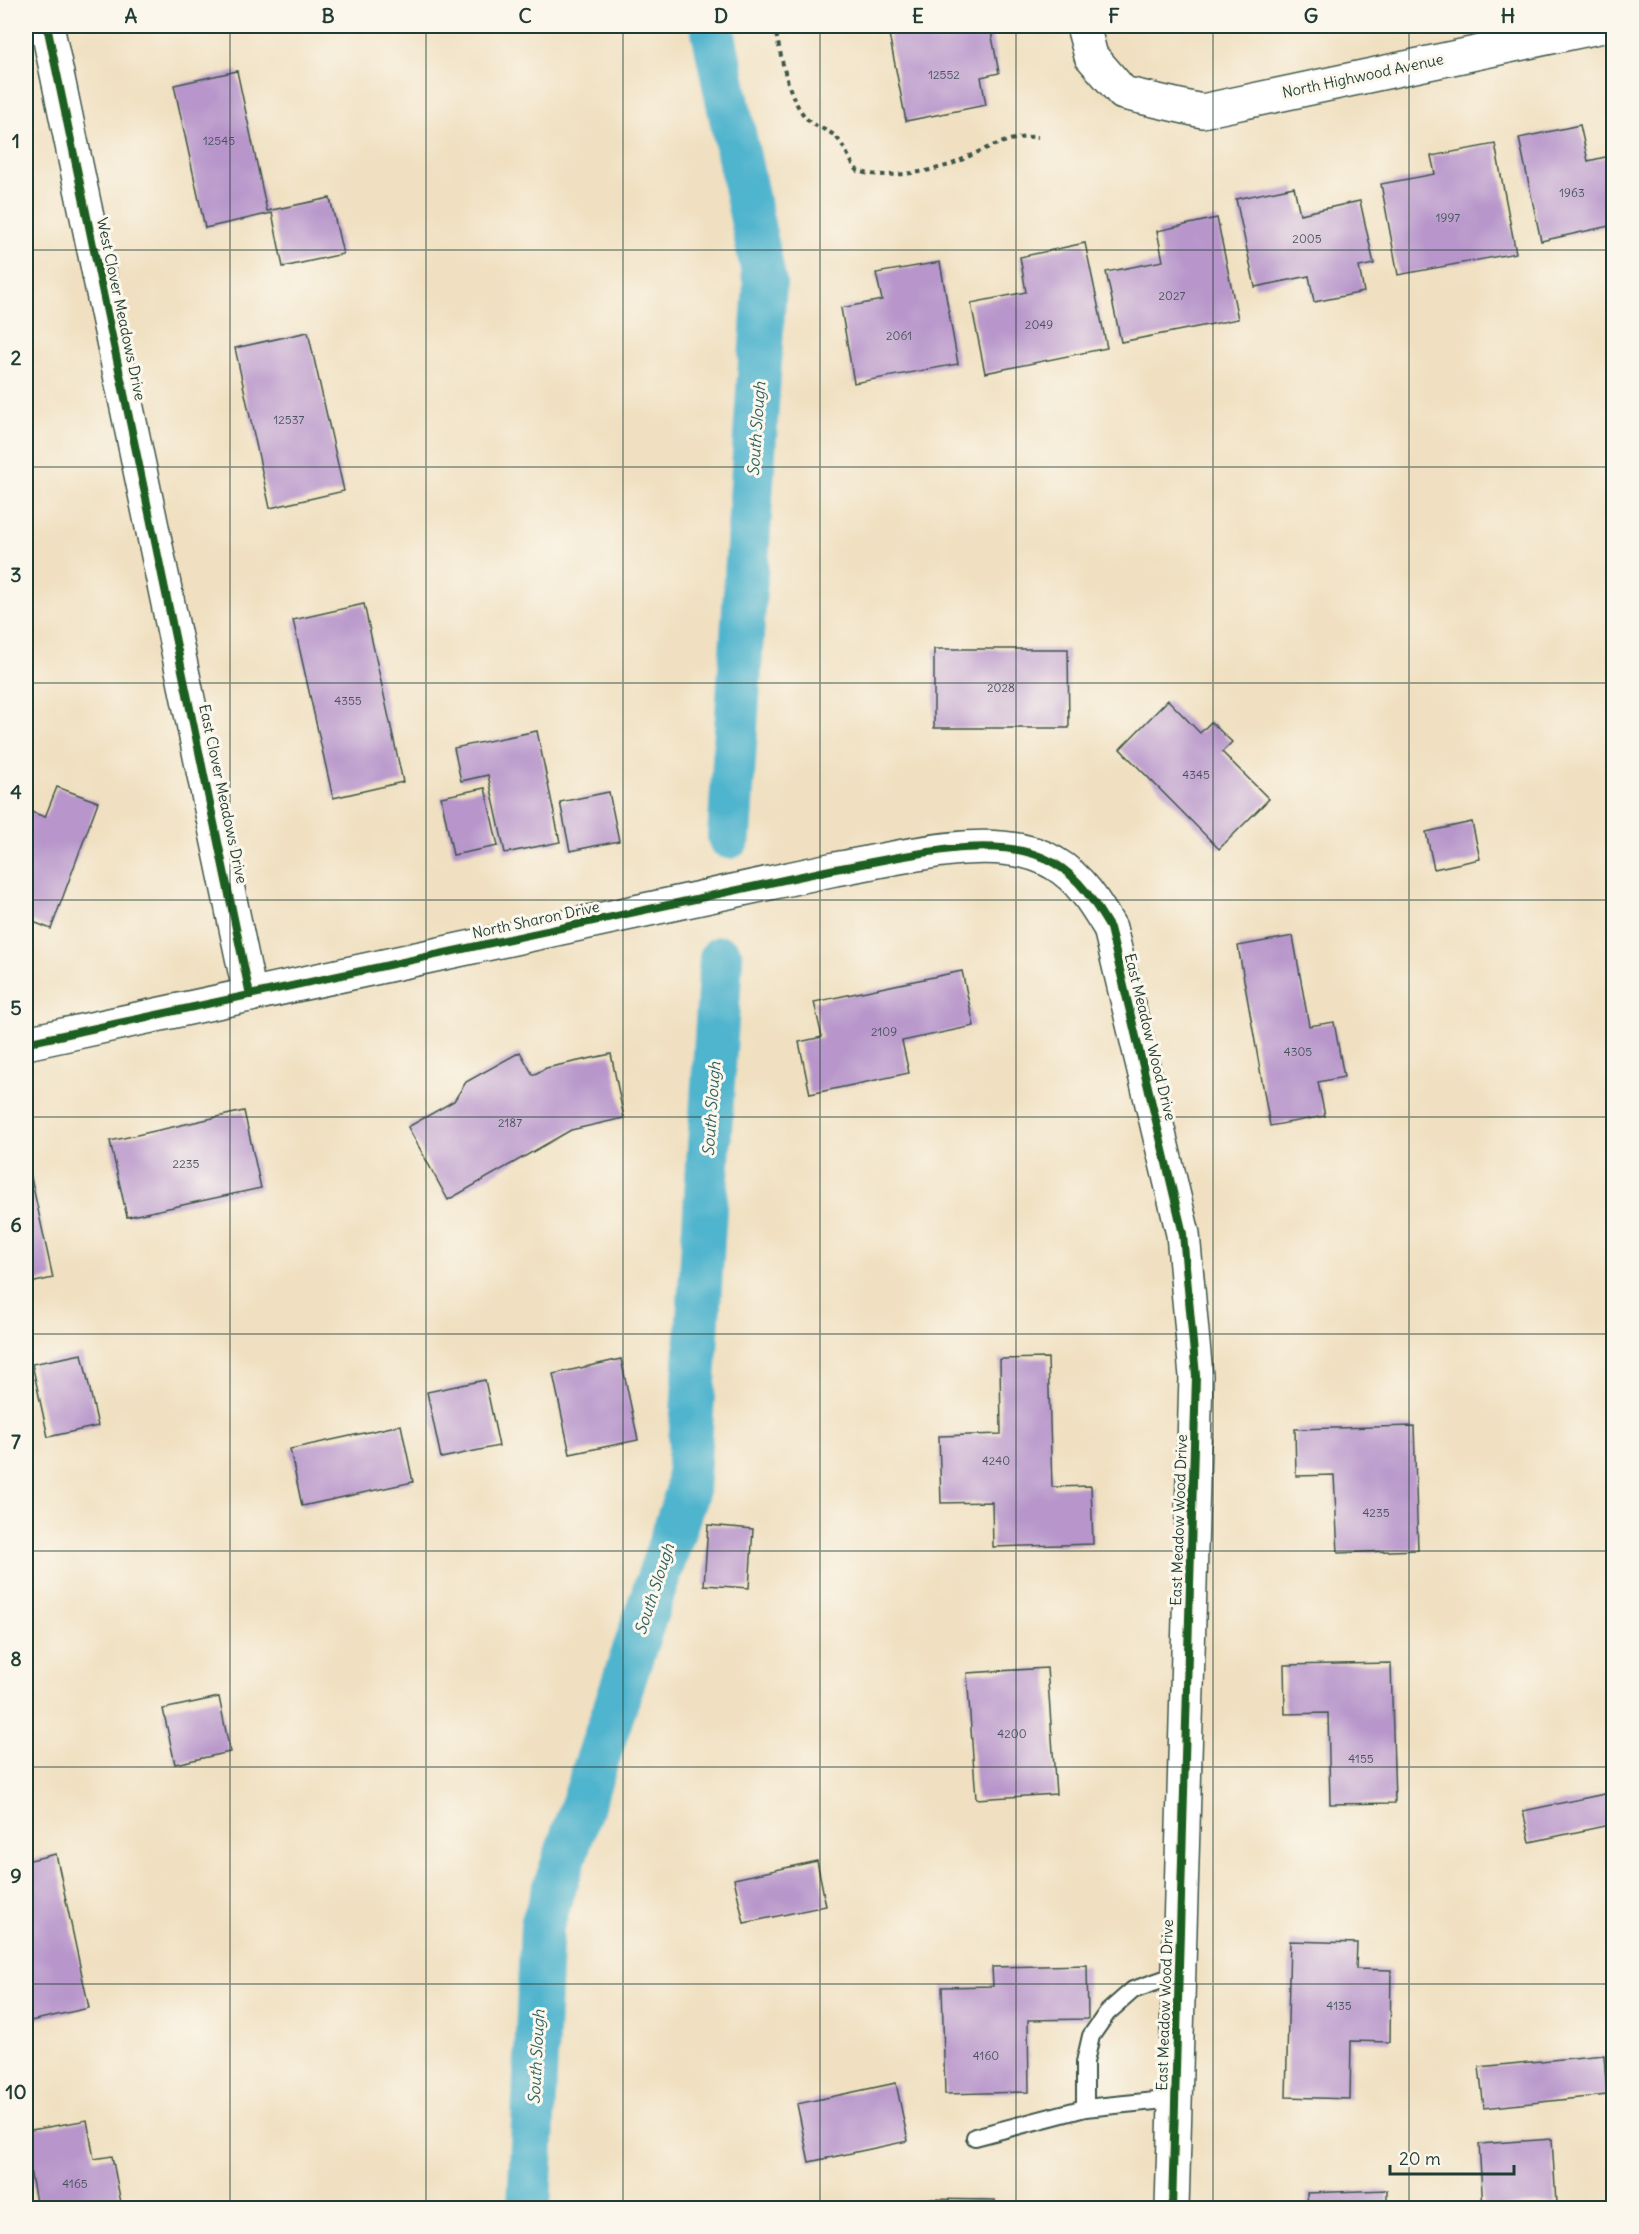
<svg xmlns="http://www.w3.org/2000/svg" width="1639" height="2234" font-family="Delius,sans-serif">
	<style>
		.lines { fill: none; stroke-linecap: round; stroke-linejoin: round }
		.canal { stroke: #4fb4cd; stroke-width: 44 }
		.building { fill: #b896cb }
		.service-casing { stroke: #3e5549; stroke-width: 20 }
		.minor-casing { stroke: #3e5549; stroke-width: 36 }
		.path { stroke: #3e5549; stroke-width: 4; stroke-dasharray: 4.5 4.5; stroke-linecap: butt }
		.service { stroke: #fff; stroke-width: 16 }
		.minor { stroke: #fff; stroke-width: 33 }
		.cycleway-casing { stroke: #fbf7ec; stroke-width: 11 }
		.cycleway { stroke: #1b5e20; stroke-width: 8 }
		.grid { fill: none; stroke: #1f3d34; stroke-width: 1.5; stroke-opacity: 0.55 }
		.labels { text-anchor: middle; stroke-width: 6; stroke-linejoin: round; paint-order: stroke }
		.number-label { font-size: 12px; fill: #45535a }
		.street-label { font-size: 15px; fill: #1f3d34; stroke: #fbf7ec }
		.water-label { font-size: 16px; font-style: italic; fill: #2d6162; stroke: #fbf7ec }
		.neatline { fill: none; stroke: #1f3d34; stroke-width: 2 }
		.grid-label { font-size: 20px; text-anchor: middle; font-weight: bold; fill: #1f3d34 }
	</style>
	<rect width="100%" height="100%" fill="#fbf7ec"/>
	<filter id="ink" filterUnits="userSpaceOnUse"><feTurbulence type="fractalNoise" baseFrequency=".0167" numOctaves="2"/><feDisplacementMap in="SourceGraphic" scale="12" xChannelSelector="R" yChannelSelector="G"/><feConvolveMatrix kernelMatrix="1 2 1 2 8 2 1 2 1" color-interpolation-filters="sRGB"/></filter>
	<filter id="wash" filterUnits="userSpaceOnUse"><feTurbulence type="fractalNoise" baseFrequency=".008" numOctaves="4" result="noise"/><feDisplacementMap in="SourceGraphic" scale="24" xChannelSelector="R" yChannelSelector="G"/><feGaussianBlur stdDeviation="1.35" result="paint"/><feColorMatrix in="noise" values="0 0 0 0 0 0 0 0 0 0 0 0 0 0 0 0 0 1.4 0 .05"/><feComposite in="paint" operator="in"/></filter>
	<g filter="url(#wash)">
		<rect width="100%" height="100%" fill="#f0e0c1"/>
		<g class="lines">
			<!-- canal -->
			<g class="canal">
				<polyline points="712,26 765,283 729,837"/>
				<polyline points="529,2208 542,1925 687,1492 721,958"/>
			</g>
		</g>
		<g id="blocks">
			<!-- building -->
			<g class="building">
				<polygon points="930,26 990,26 999,73 981,77 986,105 906,121 889,34"/>
				<polygon points="237,71 267,211 330,198 343,254 283,267 272,213 205,228 174,85"/>
				<polygon points="1580,125 1588,161 1614,155 1614,225 1541,241 1519,138"/>
				<polygon points="1495,144 1516,253 1398,275 1381,184 1435,174 1431,156"/>
				<polygon points="1294,187 1300,214 1360,201 1374,264 1359,267 1364,292 1314,302 1309,276 1255,287 1236,199"/>
				<polygon points="1217,218 1238,319 1121,342 1106,272 1163,261 1157,231"/>
				<polygon points="1085,243 1107,348 985,373 971,303 1026,292 1020,257"/>
				<polygon points="940,262 958,364 854,383 841,308 882,300 876,273"/>
				<polygon points="308,332 344,491 270,508 235,348"/>
				<polygon points="364,604 403,782 333,798 293,620"/>
				<polygon points="934,649 1068,649 1069,728 934,728"/>
				<polygon points="1168,700 1200,733 1211,722 1232,742 1222,752 1269,799 1219,849 1120,749"/>
				<polygon points="537,731 560,842 505,853 488,775 461,781 454,748"/>
				<polygon points="57,787 98,802 51,929 26,919 26,810 45,817"/>
				<polygon points="485,788 498,846 453,855 441,797"/>
				<polygon points="609,792 619,841 570,851 560,802"/>
				<polygon points="1472,822 1480,859 1434,869 1426,832"/>
				<polygon points="1293,936 1309,1026 1334,1022 1344,1077 1318,1082 1325,1116 1270,1126 1238,946"/>
				<polygon points="962,971 974,1026 902,1041 909,1073 810,1094 799,1042 822,1037 814,1002"/>
				<polygon points="520,1052 533,1075 546,1068 611,1054 624,1118 571,1130 448,1200 408,1127 454,1101 466,1082"/>
				<polygon points="244,1111 261,1188 127,1217 110,1141"/>
				<polygon points="26,1164 28,1164 53,1278 26,1284"/>
				<polygon points="82,1354 98,1426 48,1437 32,1364"/>
				<polygon points="1048,1358 1052,1487 1091,1486 1093,1544 993,1547 992,1502 941,1503 939,1436 1001,1434 1000,1359"/>
				<polygon points="621,1359 638,1440 570,1454 553,1374"/>
				<polygon points="485,1380 499,1446 441,1458 427,1392"/>
				<polygon points="401,1425 413,1482 302,1506 290,1449"/>
				<polygon points="1414,1426 1418,1550 1338,1553 1334,1475 1296,1476 1295,1429"/>
				<polygon points="708,1525 753,1529 749,1588 704,1585"/>
				<polygon points="1391,1663 1395,1803 1330,1804 1328,1713 1285,1714 1284,1665"/>
				<polygon points="1047,1668 1056,1794 976,1799 967,1673"/>
				<polygon points="219,1697 230,1752 175,1764 163,1709"/>
				<polygon points="1614,1792 1614,1824 1530,1842 1523,1811"/>
				<polygon points="56,1854 89,2008 26,2022 26,1861"/>
				<polygon points="817,1861 826,1906 744,1923 734,1879"/>
				<polygon points="1290,1941 1357,1943 1356,1969 1391,1970 1390,2042 1351,2041 1350,2099 1286,2097"/>
				<polygon points="1087,1965 1088,2019 1028,2020 1029,2092 945,2094 942,1987 993,1986 992,1967"/>
				<polygon points="1604,2055 1607,2095 1484,2108 1479,2067"/>
				<polygon points="896,2083 908,2141 809,2162 797,2104"/>
				<polygon points="87,2120 94,2159 112,2156 122,2208 37,2208 26,2147 26,2131"/>
				<polygon points="1552,2139 1556,2203 1483,2208 1479,2144"/>
				<polygon points="1387,2190 1387,2208 1308,2208 1307,2193"/>
				<polygon points="921,2199 995,2200 995,2208 921,2208"/>
			</g>
		</g>
	</g>
	<g filter="url(#ink)">
		<use href="#blocks" fill-opacity="0" stroke="#3e5549" stroke-width="1.5"/>
		<g class="lines">
			<defs>
				<g id="service">
					<polyline points="1175,2099 1085,2108 1085,2062 1091,2036 1107,2013 1133,1990 1179,1974"/>
					<polyline points="975,2137 1085,2108"/>
				</g>
				<g id="minor">
					<polyline points="47,26 250,995"/>
					<polyline points="1083,26 1091,56 1123,93 1202,111 1603,26"/>
					<path d="M26 1043 835 869C896 859 998 829 1054 863 1080 878 1095 903 1110 928L1183 1234 1196 1376 1172 2208"/>
				</g>
			</defs>
			<!-- service casing -->
			<use href="#service" class="service-casing"/>
			<!-- minor casing -->
			<use href="#minor" class="minor-casing"/>
			<!-- path -->
			<path class="path" d="M774 26C782 55 786 97 808 120 816 128 828 129 836 137 845 146 849 161 858 171 882 180 936 172 959 161 982 150 1011 135 1038 137"/>
			<!-- service -->
			<use href="#service" class="service"/>
			<!-- minor -->
			<use href="#minor" class="minor"/>
			<defs>
				<g id="cycleway">
					<polyline points="47,26 250,995"/>
					<path d="M26 1043 835 869C896 859 998 829 1054 863 1080 878 1095 903 1110 928L1183 1234 1196 1376 1172 2208"/>
				</g>
			</defs>
			<!-- cycleway casing -->
			<use href="#cycleway" class="cycleway-casing"/>
			<!-- cycleway -->
			<use href="#cycleway" class="cycleway"/>
		</g>
	</g>
	<!-- grid -->
	<path class="grid" d="M230 26V2208M426 26V2208M623 26V2208M820 26V2208M1016 26V2208M1213 26V2208M1409 26V2208M26 250H1614M26 467H1614M26 683H1614M26 900H1614M26 1117H1614M26 1334H1614M26 1551H1614M26 1767H1614M26 1984H1614"/>
	<g class="labels">
		<!-- number labels -->
		<g class="number-label">
			<text x="944" y="79">12552</text>
			<text x="219" y="145">12545</text>
			<text x="1572" y="197">1963</text>
			<text x="1448" y="222">1997</text>
			<text x="1307" y="243">2005</text>
			<text x="1172" y="300">2027</text>
			<text x="1039" y="329">2049</text>
			<text x="899" y="340">2061</text>
			<text x="289" y="424">12537</text>
			<text x="1001" y="692">2028</text>
			<text x="348" y="705">4355</text>
			<text x="1196" y="779">4345</text>
			<text x="884" y="1036">2109</text>
			<text x="1298" y="1056">4305</text>
			<text x="510" y="1127">2187</text>
			<text x="186" y="1168">2235</text>
			<text x="996" y="1465">4240</text>
			<text x="1376" y="1517">4235</text>
			<text x="1012" y="1738">4200</text>
			<text x="1361" y="1763">4155</text>
			<text x="1339" y="2010">4135</text>
			<text x="986" y="2060">4160</text>
			<text x="75" y="2188">4165</text>
		</g>
		<!-- street labels -->
		<g class="street-label">
			<text transform="translate(1363 76) rotate(-12)" y="5">North Highwood Avenue</text>
			<text transform="translate(121 309) rotate(78)" y="5">West Clover Meadows Drive</text>
			<text transform="translate(223 794) rotate(78)" y="5">East Clover Meadows Drive</text>
			<text transform="translate(536 920) rotate(-12)" y="5">North Sharon Drive</text>
			<text transform="translate(1150 1037) rotate(76)" y="5">East Meadow Wood Drive</text>
			<text transform="translate(1179 1520) rotate(-88)" y="5">East Meadow Wood Drive</text>
			<text transform="translate(1165 2005) rotate(-88)" y="5">East Meadow Wood Drive</text>
		</g>
		<!-- water labels -->
		<g class="water-label">
			<text transform="translate(756 429) rotate(-86)" y="6">South Slough</text>
			<text transform="translate(711 1109) rotate(-86)" y="6">South Slough</text>
			<text transform="translate(654 1589) rotate(-72)" y="6">South Slough</text>
			<text transform="translate(536 2057) rotate(-87)" y="6">South Slough</text>
		</g>
	</g>
	<!-- margin -->
	<rect width="1639" height="2234" fill="none" stroke="#fbf7ec" stroke-width="66"/>
	<!-- scale -->
	<path d="M1390 2165v9h124v-9" fill="none" stroke="#1f3d34" stroke-width="3"/>
	<text x="1399" y="2165" font-size="18" fill="#1f3d34" stroke="#fbf7ec" stroke-width="4.5" paint-order="stroke">20 m</text>
	<rect x="33" y="33" width="1573" height="2168" class="neatline"/>
	<g class="grid-label">
		<text x="131" y="23">A</text>
		<text x="328" y="23">B</text>
		<text x="525" y="23">C</text>
		<text x="721" y="23">D</text>
		<text x="918" y="23">E</text>
		<text x="1114" y="23">F</text>
		<text x="1311" y="23">G</text>
		<text x="1508" y="23">H</text>
		<text x="16" y="148">1</text>
		<text x="16" y="365">2</text>
		<text x="16" y="582">3</text>
		<text x="16" y="799">4</text>
		<text x="16" y="1015">5</text>
		<text x="16" y="1232">6</text>
		<text x="16" y="1449">7</text>
		<text x="16" y="1666">8</text>
		<text x="16" y="1883">9</text>
		<text x="16" y="2099">10</text>
	</g>
</svg>
